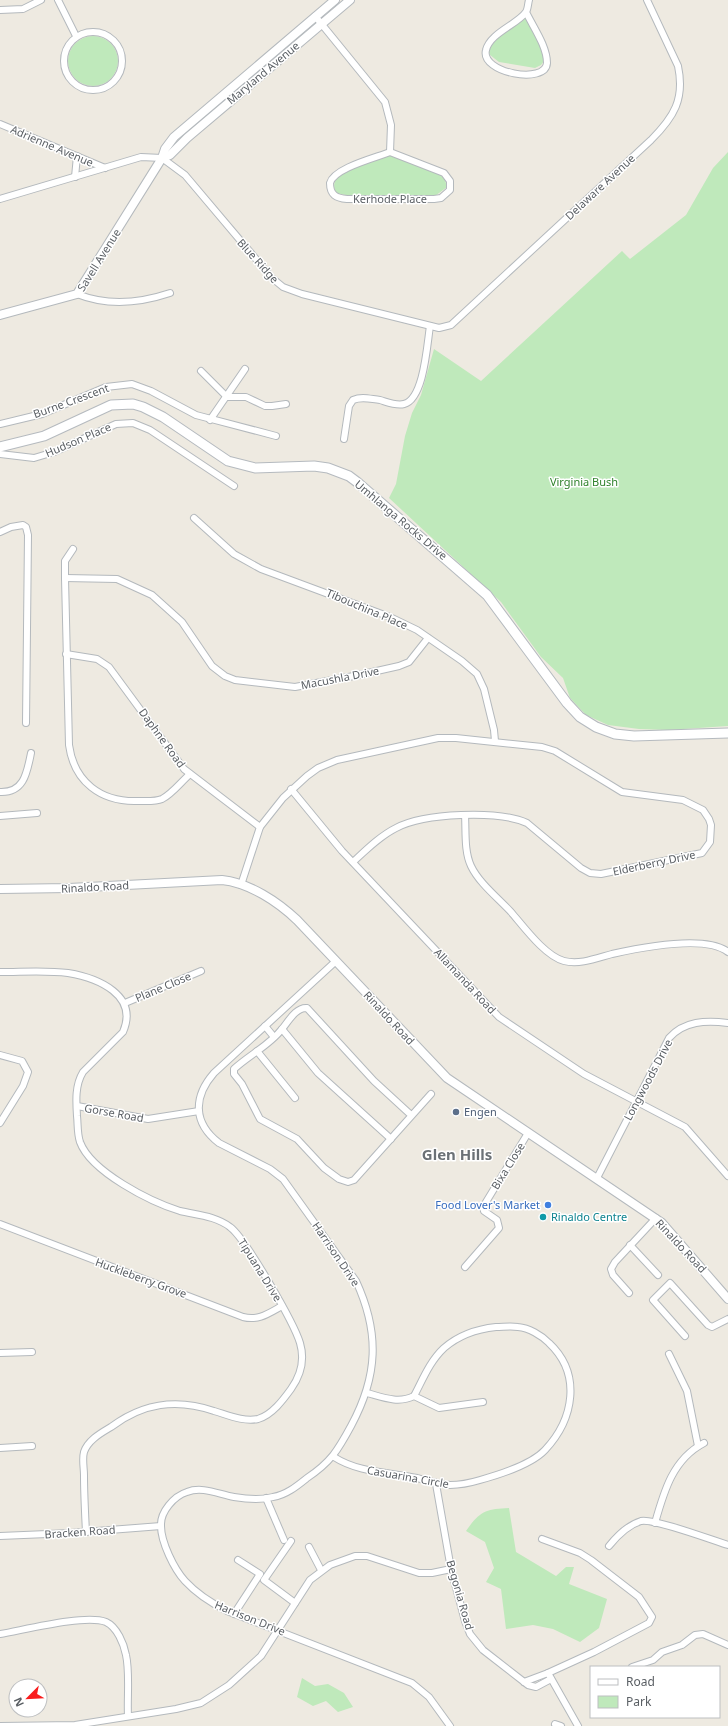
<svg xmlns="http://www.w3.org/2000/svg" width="728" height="1726" font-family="'Noto Sans',sans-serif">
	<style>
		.green { fill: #bfe9bb }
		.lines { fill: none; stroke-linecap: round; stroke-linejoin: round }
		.minor-casing { stroke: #b4b9bd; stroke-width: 8 }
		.tertiary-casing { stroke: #b4b9bd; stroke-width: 10 }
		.secondary-casing { stroke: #b5babf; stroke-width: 11 }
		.minor { stroke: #fff; stroke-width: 6 }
		.tertiary { stroke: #fff; stroke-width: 8 }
		.secondary { stroke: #fff; stroke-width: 9 }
		.service-dot { fill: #5c6f8a; stroke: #fff; stroke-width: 1.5 }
		.shop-dot { fill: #3f7fe0; stroke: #fff; stroke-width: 1.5 }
		.culture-dot { fill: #0f9aa8; stroke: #fff; stroke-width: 1.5 }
		.labels { text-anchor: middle; stroke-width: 3; stroke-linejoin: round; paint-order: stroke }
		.street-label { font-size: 11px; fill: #5a5f64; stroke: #fff }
		.park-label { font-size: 11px; fill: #2f822b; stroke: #fff }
		.service-label { font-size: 11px; fill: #4e5e75; stroke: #fff; text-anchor: start }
		.shop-label { font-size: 11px; fill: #366cbe; stroke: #fff; text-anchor: end }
		.culture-label { font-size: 11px; fill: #0d838f; stroke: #fff; text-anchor: start }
		.district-label { font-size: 15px; font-weight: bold; fill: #6b7176; stroke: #fff }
	</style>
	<rect width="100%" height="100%" fill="#eeeae1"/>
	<!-- green -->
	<g class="green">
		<polygon points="519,17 528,17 543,52 544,61 541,65 535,68 499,62 490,55 487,46"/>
		<circle cx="93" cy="61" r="25"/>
		<polygon points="728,152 728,726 669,730 639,729 608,725 586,715 570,698 563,678 541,657 501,602 389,498 396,484 405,436 412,413 421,395 434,349 481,381 622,251 630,259 686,215 713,168"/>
		<path d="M390 155 440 174 445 180 447 187 435 196 346 195 336 193C332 185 335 181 339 174Z"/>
		<path d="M509 1508 516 1552 556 1576 566 1567H574L569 1584 607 1599 599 1628 580 1642 553 1629 533 1625 506 1629 501 1589 486 1582 494 1568 485 1542 466 1531C480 1511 486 1509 509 1508Z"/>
		<polygon points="302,1678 315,1686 328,1684 344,1693 353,1707 338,1712 326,1701 313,1706 297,1697"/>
	</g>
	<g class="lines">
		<defs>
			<g id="minor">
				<polyline points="58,0 76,36"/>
				<polyline points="0,10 23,9 41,0"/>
				<path d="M526 12C533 27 547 46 547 63 546 85 480 73 486 50 490 33 518 24 526 12 528 9 528 3 529 0"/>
				<polyline points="315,16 385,102 391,125 390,152"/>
				<circle cx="93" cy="61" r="29"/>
				<polyline points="0,124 105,168"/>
				<path d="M390 152 444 173 450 181V190L441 198 434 199H347C336 198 330 195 330 183 334 168 375 158 390 152Z"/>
				<polyline points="75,177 77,156"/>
				<path d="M0 199 141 157 162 158 185 175 272 278 283 287 302 294 439 328 451 325 651 140C674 117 685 99 678 66L647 0"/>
				<path d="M77 294C107 306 140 303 170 293"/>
				<polyline points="201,371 227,397 246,397 265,406 272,406 286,404"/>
				<polyline points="210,420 245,369"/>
				<polyline points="0,424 42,414 106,387 132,384 151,391 196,415 276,436"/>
				<path d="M344 439 349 406 353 400C362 396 370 399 380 400 387 402 396 406 404 404 424 399 427 345 430 326"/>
				<polyline points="0,454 34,458 54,452 116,424 133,423 150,430 234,486"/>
				<polyline points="194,518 234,554 261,569 390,617 417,630 462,661 477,674 484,689 494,730 495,741"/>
				<polyline points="0,532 11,527 23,525 26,527 28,535 26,723"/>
				<path d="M73 549 65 561V578L69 745C74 782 101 802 137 801 145 801 155 802 162 799 172 794 181 782 190 774"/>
				<polyline points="65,578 117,579 152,595 182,622 212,666 225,676 235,680 295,687 359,675 399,666 409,662 428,638"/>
				<polyline points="66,654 97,659 109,667 184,769 260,827"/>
				<polyline points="291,789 342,851 499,1017 584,1074 685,1127 728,1176"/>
				<path d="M0 792C24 793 27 773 31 753"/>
				<path d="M465 815C466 831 464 851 471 866 479 883 498 898 511 912 524 927 545 956 564 961 580 965 597 958 612 954 639 948 705 934 728 952"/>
				<polyline points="0,816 37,813"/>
				<path d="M241 885 260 827 283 798 307 776 318 768 337 760 438 738H456L542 747 555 751 622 792 683 800 703 810 709 819 711 825 710 842 702 853 601 874 590 873 581 868 527 823C498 810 424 813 396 828 380 836 366 850 353 862"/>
				<path d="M336 961 214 1073C193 1097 193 1123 219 1143L270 1169 283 1179 356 1281C380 1333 378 1376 351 1426 338 1450 331 1462 307 1478 297 1486 286 1495 273 1497 262 1500 246 1499 234 1497 218 1494 202 1486 187 1492 174 1496 160 1512 161 1526 161 1542 174 1569 185 1581 197 1594 211 1603 227 1611L412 1683 429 1697 450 1726"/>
				<path d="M0 972C22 972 46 970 68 973 98 978 139 995 123 1032L83 1072C75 1085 76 1101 77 1116 78 1124 77 1133 80 1142 91 1172 151 1202 180 1211 197 1215 216 1216 230 1227 246 1239 294 1323 300 1343 305 1360 301 1375 291 1389 283 1400 272 1415 258 1419 243 1422 228 1415 214 1411 176 1398 143 1403 111 1427 101 1433 88 1440 84 1452 82 1459 84 1468 84 1475 84 1494 85 1513 86 1532"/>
				<polyline points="125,1003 201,971"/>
				<polyline points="265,1026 274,1037"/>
				<polyline points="282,1029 318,1073 391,1139"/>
				<polyline points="257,1051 295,1098"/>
				<polyline points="0,1055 22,1061 28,1072 23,1086 0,1123"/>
				<polyline points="77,1106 148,1119 199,1111"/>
				<path d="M411 1115 374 1081 307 1008C296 1007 288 1022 282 1029 270 1045 249 1055 234 1069V1074L242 1084 260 1119 297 1139 324 1168 339 1179 348 1182 354 1180 431 1094"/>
				<path d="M597 1178 669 1038C684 1021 706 1020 728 1023"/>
				<path d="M0 1224 243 1317C259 1321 269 1313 282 1306"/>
				<polyline points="630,1245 658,1275"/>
				<polyline points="465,1267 499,1228 497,1220 484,1211 483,1207 528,1133"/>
				<polyline points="629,1293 613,1275 611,1269 615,1262 656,1218"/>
				<polyline points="685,1336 653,1300 670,1283 708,1325 712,1327 728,1319"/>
				<polyline points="0,1353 32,1352"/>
				<polyline points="669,1354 687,1391 698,1446"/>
				<polyline points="414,1396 439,1408 483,1402"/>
				<polyline points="0,1448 32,1446"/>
				<path d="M334 1457C359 1473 389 1472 417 1478 428 1481 438 1484 450 1485 460 1485 470 1483 480 1480 498 1475 532 1464 545 1450 574 1419 582 1374 549 1343 541 1335 529 1328 518 1327 511 1326 503 1327 496 1327 477 1329 459 1335 444 1348 430 1361 423 1379 414 1396 398 1404 382 1397 367 1393"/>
				<polyline points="436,1484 451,1569 465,1621 470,1634 483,1650 528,1685 536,1687 551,1679"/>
				<polyline points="266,1498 284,1540"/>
				<path d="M655 1523C664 1491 673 1459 704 1443"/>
				<polyline points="0,1536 71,1533 161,1526"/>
				<polyline points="542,1539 580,1553 591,1560 639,1597 652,1617 649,1623 594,1652 548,1673 578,1726"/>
				<polyline points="291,1541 264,1580 295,1603"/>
				<path d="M609 1546C617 1536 628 1525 641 1521 653 1518 712 1540 728 1545"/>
				<polyline points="309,1547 321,1570"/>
				<polyline points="234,1614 260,1574 238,1560"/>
				<path d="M0 1634C24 1630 85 1614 106 1622 117 1627 124 1644 126 1655 130 1673 127 1698 128 1716"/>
				<polyline points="632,1667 653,1660 662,1652 682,1645 695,1635 703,1634 728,1645"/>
				<polyline points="524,1682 548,1673"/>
				<polyline points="555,1724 561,1726"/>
				<polyline points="0,1726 75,1725 176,1709 201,1703 229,1685 261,1656 310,1580 330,1565 355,1556 367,1556 419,1573 432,1573 451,1569"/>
			</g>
			<g id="tertiary">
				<polyline points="162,158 170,155 187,138 350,0"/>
				<polyline points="0,315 77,294 162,158 165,149 174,137 335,0"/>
				<path d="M0 889 69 888 222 880C250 883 278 902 297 920L447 1078 662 1223 728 1299"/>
			</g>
			<polyline id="secondary" points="0,447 44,436 111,405 133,404 143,407 163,417 228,461 255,468 314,466 328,468 349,476 357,482 487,595 567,703 580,717 596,727 615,734 634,736 728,733"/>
		</defs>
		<!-- minor casing -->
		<use href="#minor" class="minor-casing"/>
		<!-- tertiary casing -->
		<use href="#tertiary" class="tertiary-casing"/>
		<!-- secondary casing -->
		<use href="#secondary" class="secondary-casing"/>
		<!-- minor -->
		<use href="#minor" class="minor"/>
		<!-- tertiary -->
		<use href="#tertiary" class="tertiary"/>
		<!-- secondary -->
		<use href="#secondary" class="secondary"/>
	</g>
	<!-- markers -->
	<circle class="service-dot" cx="456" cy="1112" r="4"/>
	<circle class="shop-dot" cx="548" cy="1205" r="4"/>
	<circle class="culture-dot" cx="543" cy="1217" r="4"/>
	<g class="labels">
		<!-- street labels -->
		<g class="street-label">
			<text transform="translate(263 73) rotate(-40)" y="4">Maryland Avenue</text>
			<text transform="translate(52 146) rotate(23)" y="4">Adrienne Avenue</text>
			<text transform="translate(600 187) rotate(-43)" y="4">Delaware Avenue</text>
			<text x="390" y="203">Kerhode Place</text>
			<text transform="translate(99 260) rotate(-58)" y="4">Savell Avenue</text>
			<text transform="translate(258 261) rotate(48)" y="4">Blue Ridge</text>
			<text transform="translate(71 401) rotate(-20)" y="4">Burne Crescent</text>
			<text transform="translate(78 440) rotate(-23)" y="4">Hudson Place</text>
			<text transform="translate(401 520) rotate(40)" y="4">Umhlanga Rocks Drive</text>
			<text transform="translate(367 609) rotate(23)" y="4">Tibouchina Place</text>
			<text transform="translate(340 678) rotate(-11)" y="4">Macushla Drive</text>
			<text transform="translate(162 738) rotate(54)" y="4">Daphne Road</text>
			<text transform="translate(654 863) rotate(-12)" y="4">Elderberry Drive</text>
			<text transform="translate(95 887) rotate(-3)" y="4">Rinaldo Road</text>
			<text transform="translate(465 981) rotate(47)" y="4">Allamanda Road</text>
			<text transform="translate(163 987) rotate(-23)" y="4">Plane Close</text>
			<text transform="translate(389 1018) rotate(47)" y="4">Rinaldo Road</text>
			<text transform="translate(648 1080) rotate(-62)" y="4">Longwoods Drive</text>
			<text transform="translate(114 1113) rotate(10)" y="4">Gorse Road</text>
			<text transform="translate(508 1166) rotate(-58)" y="4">Bixa Close</text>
			<text transform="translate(681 1246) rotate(47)" y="4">Rinaldo Road</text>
			<text transform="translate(336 1254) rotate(56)" y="4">Harrison Drive</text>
			<text transform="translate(260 1270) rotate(58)" y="4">Tipuana Drive</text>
			<text transform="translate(141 1278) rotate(20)" y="4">Huckleberry Grove</text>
			<text transform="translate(408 1477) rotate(10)" y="4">Casuarina Circle</text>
			<text transform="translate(80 1532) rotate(-4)" y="4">Bracken Road</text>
			<text transform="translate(460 1595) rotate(74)" y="4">Begonia Road</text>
			<text transform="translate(250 1618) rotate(22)" y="4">Harrison Drive</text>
		</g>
		<!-- park labels -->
		<g class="park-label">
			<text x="584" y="486">Virginia Bush</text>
		</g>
		<!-- service labels -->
		<g class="service-label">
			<text x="464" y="1116">Engen</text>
		</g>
		<!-- shop labels -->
		<g class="shop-label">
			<text x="540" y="1209">Food Lover's Market</text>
		</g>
		<!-- culture labels -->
		<g class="culture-label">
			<text x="551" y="1221">Rinaldo Centre</text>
		</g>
		<!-- district labels -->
		<g class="district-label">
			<text x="457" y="1160">Glen Hills</text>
		</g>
	</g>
	<!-- legend -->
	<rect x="590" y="1666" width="130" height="52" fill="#ffffff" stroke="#bdbfc1"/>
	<rect x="598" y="1679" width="20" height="6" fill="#ffffff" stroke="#bdbfc1"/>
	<text x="626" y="1686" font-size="12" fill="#5a5f64">Road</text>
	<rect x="598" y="1696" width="20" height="12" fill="#bfe9bb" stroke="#bdbfc1"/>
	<text x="626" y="1706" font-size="12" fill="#5a5f64">Park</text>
	<!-- north arrow -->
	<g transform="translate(28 1698) rotate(246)"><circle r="19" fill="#ffffff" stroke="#bdbfc1"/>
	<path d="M0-3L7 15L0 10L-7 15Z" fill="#f91c1d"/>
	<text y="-6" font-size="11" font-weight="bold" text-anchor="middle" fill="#5a5f64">N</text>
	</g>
</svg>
